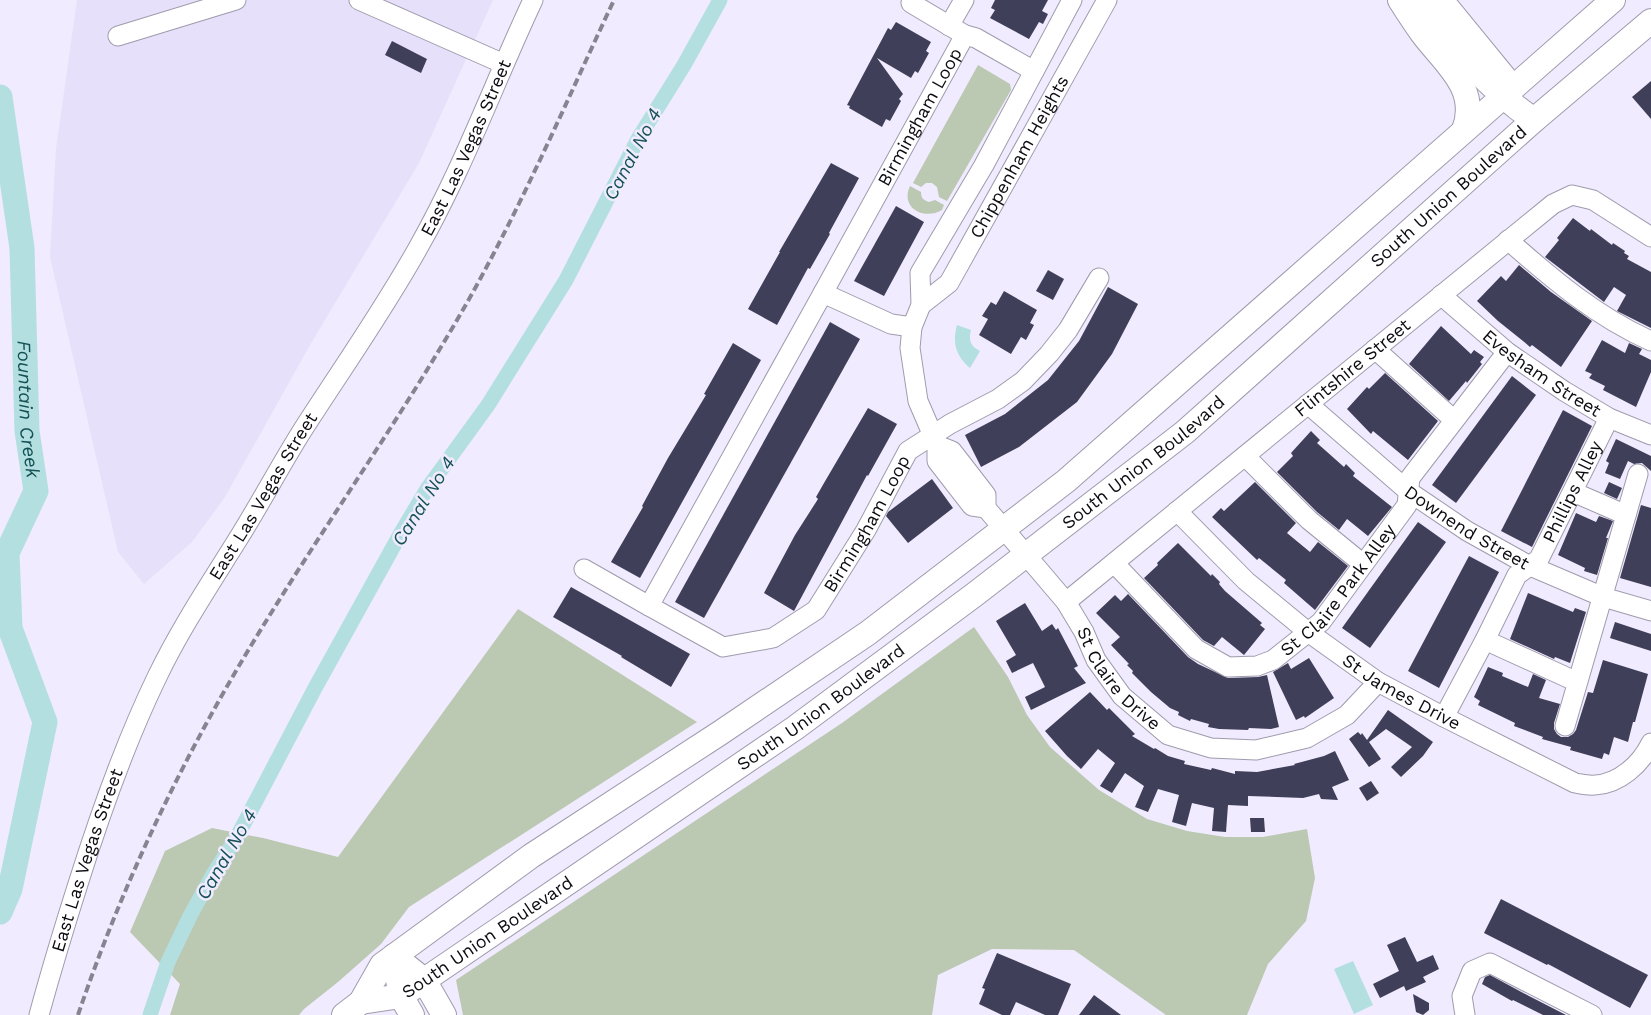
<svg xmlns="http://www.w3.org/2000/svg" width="1651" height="1015" font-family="'Work Sans',sans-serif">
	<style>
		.built { fill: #e6e0fa }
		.green { fill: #bbc8b2 }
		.water { fill: #b4dfe0 }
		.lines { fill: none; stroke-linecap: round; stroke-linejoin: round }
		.canal { stroke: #b4dfe0; stroke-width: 15 }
		.river { stroke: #b4dfe0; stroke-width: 25 }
		.building { fill: #403f5a }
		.minor-casing { stroke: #9f9bac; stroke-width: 21 }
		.major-casing { stroke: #9f9bac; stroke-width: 26 }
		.minor { stroke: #fff; stroke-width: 19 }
		.major { stroke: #fff; stroke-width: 24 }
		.rail { stroke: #878390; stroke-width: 4; stroke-dasharray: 8 4; stroke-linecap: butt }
		.labels { text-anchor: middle; stroke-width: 5; stroke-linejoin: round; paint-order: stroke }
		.street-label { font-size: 18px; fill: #0d0b11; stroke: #f0ebfe }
		.water-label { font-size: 19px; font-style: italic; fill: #145154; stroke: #f0ebfe }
	</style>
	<rect width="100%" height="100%" fill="#f0ebfe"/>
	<!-- built -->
	<polygon class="built" points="77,0 493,0 419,163 310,345 225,497 192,542 144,584 118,552 50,257 56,149"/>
	<!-- green -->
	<g class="green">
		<polygon points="978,65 1010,84 1011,90 947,201 939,197 937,187 932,183 926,183 921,187 913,183"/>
		<path d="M910 186 921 192C921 198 923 200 929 202L935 200 944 205 942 210C923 221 900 207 910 186Z"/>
		<polygon points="518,609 697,722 409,907 381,944 338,982 304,1009 299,1015 170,1015 180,984 130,932 165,851 212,828 263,838 338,857"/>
		<polygon points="974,627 1008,677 1027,715 1050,747 1099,790 1147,819 1187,831 1225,837 1263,837 1307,829 1315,878 1306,921 1268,964 1247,1015 1166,1015 1074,950 992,949 938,975 932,1015 463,1015 456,980 842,723"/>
	</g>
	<!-- water -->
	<g class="water">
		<path d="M957 325 971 330C968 340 971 347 980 351L970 368C956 356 952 343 957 325Z"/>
		<polygon points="1353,961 1373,1005 1354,1014 1334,969"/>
	</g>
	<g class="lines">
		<!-- canal -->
		<polyline class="canal" points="150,1015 168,962 190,916 212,876 238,835 315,688 402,531 427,489 488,405 566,280 638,139 684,65 720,0"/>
		<!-- river -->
		<path class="river" id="s1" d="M0 97 22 248 27 431 36 491 7 553 10 628 45 722 10 889 0 912"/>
	</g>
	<!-- building -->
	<g class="building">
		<polygon points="995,0 1048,0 1042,11 1048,14 1043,24 1039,22 1029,39 990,18 995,10 991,8"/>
		<polygon points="896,22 931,42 926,51 929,53 918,73 915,71 911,78 877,58 903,94 899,99 901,101 890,121 886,119 882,127 849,108 850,106 847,105 888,28 891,30"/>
		<polygon points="392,41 427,59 421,73 385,55"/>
		<polygon points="1651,81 1651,119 1632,97"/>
		<polygon points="831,163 859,178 829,233 830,234 810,269 808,268 777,325 748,309 780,252 779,252"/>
		<polygon points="896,206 924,222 884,296 854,281"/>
		<polygon points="1573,218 1590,231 1591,229 1612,245 1613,243 1625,251 1624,253 1629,256 1627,259 1651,272 1651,328 1617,311 1626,295 1614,287 1604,302 1545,257 1559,240 1557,238"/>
		<polygon points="1519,265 1551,292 1592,321 1561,367 1532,345 1530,347 1523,341 1498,321 1477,301 1501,276 1506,281"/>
		<polygon points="1048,270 1064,279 1053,300 1036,291"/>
		<polygon points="1108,287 1138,304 1112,354 1077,402 1019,447 981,467 965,435 1005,414 1048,380 1079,341"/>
		<polygon points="1004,291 1037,310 1030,323 1034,325 1026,340 1021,337 1011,354 979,335 988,319 982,316 991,302 996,305"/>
		<polygon points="830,322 860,339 704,618 675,602"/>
		<polygon points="1441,326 1471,354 1474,350 1484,357 1480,362 1482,364 1467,383 1466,381 1449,401 1409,364"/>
		<polygon points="1602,340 1625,353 1629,343 1642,349 1639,354 1651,360 1651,372 1636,407 1603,390 1605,386 1589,378 1592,374 1585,371"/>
		<polygon points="733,343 761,360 640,578 611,562 643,507 642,506 668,458 706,395 704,394"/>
		<polygon points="1385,373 1438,421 1408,460 1373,431 1371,434 1347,409 1367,387 1369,389"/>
		<polygon points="1512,376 1536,395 1456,503 1432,485"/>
		<polygon points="868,408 897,424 868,476 867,475 794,611 764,593 795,535 818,499 816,497 824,483"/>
		<polygon points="1563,410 1592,426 1532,547 1501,531"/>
		<polygon points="1311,431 1320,440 1317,443 1344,467 1346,464 1355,473 1353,476 1392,507 1368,536 1347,519 1339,530 1317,512 1277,472 1293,456 1291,453"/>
		<polygon points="1616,439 1651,456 1651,471 1642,463 1634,464 1628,461 1620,479 1605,473 1609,463 1606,461"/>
		<polygon points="932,479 953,508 908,543 886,516 888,512"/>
		<polygon points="1255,482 1296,523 1287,533 1310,552 1318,542 1348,566 1315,610 1284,583 1286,580 1259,558 1257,560 1212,517 1221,508 1224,511"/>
		<polygon points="1609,482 1622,488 1617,499 1604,493"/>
		<polygon points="1641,505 1651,508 1651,587 1620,578"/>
		<polygon points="1576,513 1596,522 1599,516 1613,521 1606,538 1608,538 1597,575 1584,571 1585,568 1558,555"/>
		<polygon points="1418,522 1446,542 1370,648 1342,628"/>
		<polygon points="1178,543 1211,576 1212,574 1220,582 1219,584 1225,591 1262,623 1260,625 1265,629 1244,655 1222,637 1214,646 1203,640 1144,578 1158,565 1157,563"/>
		<polygon points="1469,556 1499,572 1439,688 1408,671"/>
		<polygon points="571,587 690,654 671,687 621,657 622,656 553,617"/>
		<polygon points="1528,593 1573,612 1575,608 1586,612 1570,663 1555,657 1554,659 1510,639"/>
		<polygon points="1128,594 1188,657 1198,664 1228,678 1258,677 1267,675 1279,727 1271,729 1249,728 1248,730 1219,729 1208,727 1209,724 1191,719 1190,721 1178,715 1179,712 1170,708 1151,692 1132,673 1133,671 1127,665 1129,664 1111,645 1120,637 1096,613 1115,595 1121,601"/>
		<polygon points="1025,603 1042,631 1052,624 1056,630 1058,628 1078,666 1074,668 1086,683 1031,710 1025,697 1045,687 1033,663 1012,673 1006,661 1016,655 996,621"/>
		<polygon points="1615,622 1651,634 1651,651 1610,638"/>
		<polygon points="1309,658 1334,698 1305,718 1304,716 1296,720 1273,672 1288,663 1291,669"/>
		<polygon points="1603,660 1648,674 1635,722 1633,722 1628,742 1614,737 1609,755 1604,753 1602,759 1570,750 1571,747 1542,739 1543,737 1514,726 1515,723 1478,705 1480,701 1474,697 1488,667 1503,673 1502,676 1528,687 1533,674 1546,680 1539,698 1560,704 1554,723 1554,729 1557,734 1561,737 1568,737 1573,734 1576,730 1588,692 1593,693"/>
		<polygon points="1090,692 1107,710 1109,708 1135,734 1132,736 1154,749 1155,748 1168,756 1185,761 1184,764 1211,770 1212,768 1235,774 1235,771 1257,772 1295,765 1294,764 1324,756 1335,751 1349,780 1332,787 1338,800 1321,799 1319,794 1303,798 1248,796 1248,806 1228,805 1226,832 1212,831 1214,808 1192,803 1186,826 1172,822 1179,795 1158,789 1148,812 1135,807 1144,786 1125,773 1112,793 1100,786 1115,763 1098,749 1081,769 1067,756 1045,731"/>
		<polygon points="1388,710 1433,742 1423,756 1401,777 1391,767 1412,747 1386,729 1369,742 1381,759 1369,767 1349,739 1358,732 1361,735 1362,733 1367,740"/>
		<polygon points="1371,781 1379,793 1367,801 1359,788"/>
		<polygon points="1250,818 1264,818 1265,832 1251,832"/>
		<polygon points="1501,899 1648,975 1630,1008 1548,964 1547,965 1484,933"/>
		<polygon points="1405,937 1417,962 1433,955 1439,969 1423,977 1426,982 1406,991 1404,986 1380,998 1373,984 1399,971 1387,945"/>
		<polygon points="997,953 1071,984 1058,1015 1045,1015 1016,1002 1010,1015 1002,1015 979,1004 985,989 982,988"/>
		<polygon points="1490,975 1529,996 1566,1015 1543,1015 1513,1000 1512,1001 1482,984 1485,977"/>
		<polygon points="1413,994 1429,1003 1429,1010 1423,1015 1416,1012"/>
		<polygon points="1094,995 1121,1015 1079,1015"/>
	</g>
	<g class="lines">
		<defs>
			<g id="minor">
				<polyline points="359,0 504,64"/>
				<polyline points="911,3 965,35"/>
				<polyline points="949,26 964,0"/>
				<polyline points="118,36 236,0"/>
				<path d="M1508 240C1552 279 1597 317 1651 341"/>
				<path id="s2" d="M823 293 965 35 976 38 1034 71"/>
				<path id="s3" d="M1441 295 1507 352 1564 391 1609 418 1651 435"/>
				<path id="s4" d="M921 305 949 283 1107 0"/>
				<path id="s5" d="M912 327 891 324 823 293 649 606 723 647 773 638 816 610 866 530 908 451 950 424 998 399 1023 381 1049 354 1068 330 1099 278"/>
				<polyline points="1375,349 1454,420"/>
				<path id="s6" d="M1308 404 1408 491 1467 531 1528 565 1603 597 1651 611"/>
				<path id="s7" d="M937 445 952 451 986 495V508L1066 602 1084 632 1096 660 1122 696 1168 735 1211 748 1256 750 1307 738 1347 715 1378 682"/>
				<polyline points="1245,456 1309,520 1363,564"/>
				<polyline points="1573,492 1626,515"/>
				<polyline points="986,508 972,506 937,461 937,445 918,401 910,348 912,327 921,305 920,273 984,165 1072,0"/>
				<path id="s8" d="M1177 511 1246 581 1308 632 1378 682 1444 717 1575 783C1581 784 1589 786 1595 785 1619 784 1641 764 1651 743"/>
				<path id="s9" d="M1114 563 1196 649 1228 667 1257 666 1273 660 1321 622 1407 505 1410 478 1507 352"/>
				<polyline points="584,569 649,606"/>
				<path id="s10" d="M1066 602 1553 204 1572 195 1593 200 1651 237"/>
				<polyline points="1485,640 1577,682"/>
				<path id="s11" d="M1444 717 1485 640 1517 575 1539 559 1609 418"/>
				<polyline points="1565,726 1638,474"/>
				<path id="s12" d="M39 1015C51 971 64 928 78 884 100 814 125 743 157 677 180 629 210 584 238 539 260 504 280 466 302 431 341 370 383 311 418 248 463 169 494 83 533 0"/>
				<polyline points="1465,1015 1462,996 1472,971 1490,963 1592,1015"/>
			</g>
			<g id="major">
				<path d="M1400 0C1407 11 1414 22 1422 33 1444 63 1480 88 1464 130"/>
				<path d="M1420 0C1448 42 1492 92 1534 120"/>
				<polyline points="1441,0 1504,77"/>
				<polyline points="394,956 424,980 444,1015"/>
				<polyline points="398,980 401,996 412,1015"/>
				<path id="s13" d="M361 1002 401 996 795 728 974 595 1185 432 1534 120 1651 21"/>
				<polyline points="344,1015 361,1002 382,965 531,856 720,733 868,633 1066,481 1613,0"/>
			</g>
		</defs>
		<!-- minor casing -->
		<use href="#minor" class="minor-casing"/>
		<!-- major casing -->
		<use href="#major" class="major-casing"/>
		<!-- minor -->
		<use href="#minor" class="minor"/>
		<!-- major -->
		<use href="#major" class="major"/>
		<!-- rail -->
		<path class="rail" d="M78 1015C120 891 176 772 243 659 308 550 382 446 447 337 512 229 561 113 614 0"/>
	</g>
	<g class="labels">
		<!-- street labels -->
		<g class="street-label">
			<text dy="6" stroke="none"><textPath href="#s2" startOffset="201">Birmingham Loop</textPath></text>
			<text dy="6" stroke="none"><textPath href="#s12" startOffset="972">East Las Vegas Street</textPath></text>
			<text dy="6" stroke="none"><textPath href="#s4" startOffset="180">Chippenham Heights</textPath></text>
			<text dy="6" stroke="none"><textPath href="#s13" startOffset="1360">South Union Boulevard</textPath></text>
			<text dy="6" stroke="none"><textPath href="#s10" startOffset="370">Flintshire Street</textPath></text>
			<text dy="6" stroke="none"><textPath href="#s3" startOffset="128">Evesham Street</textPath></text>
			<text dy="6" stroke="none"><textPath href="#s13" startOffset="955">South Union Boulevard</textPath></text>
			<text dy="6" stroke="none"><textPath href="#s11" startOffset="262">Phillips Alley</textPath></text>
			<text dy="6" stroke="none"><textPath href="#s12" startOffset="568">East Las Vegas Street</textPath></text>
			<text dy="6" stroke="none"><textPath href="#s5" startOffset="741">Birmingham Loop</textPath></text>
			<text dy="6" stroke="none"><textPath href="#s6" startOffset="202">Downend Street</textPath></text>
			<text dy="6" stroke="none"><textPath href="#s9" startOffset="298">St Claire Park Alley</textPath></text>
			<text dy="6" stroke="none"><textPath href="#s7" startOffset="302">St Claire Drive</textPath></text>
			<text dy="6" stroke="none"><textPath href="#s8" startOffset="290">St James Drive</textPath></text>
			<text dy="6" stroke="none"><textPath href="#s13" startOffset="550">South Union Boulevard</textPath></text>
			<text dy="6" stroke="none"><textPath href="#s12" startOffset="162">East Las Vegas Street</textPath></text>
			<text dy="6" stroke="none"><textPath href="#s13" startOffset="145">South Union Boulevard</textPath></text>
		</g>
		<!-- water labels -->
		<g class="water-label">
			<text transform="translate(632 154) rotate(-62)" y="7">Canal No 4</text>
			<text dy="7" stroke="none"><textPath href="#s1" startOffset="314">Fountain Creek</textPath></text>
			<text transform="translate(423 501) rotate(-58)" y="7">Canal No 4</text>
			<text transform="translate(226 854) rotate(-60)" y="7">Canal No 4</text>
		</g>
	</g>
</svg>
